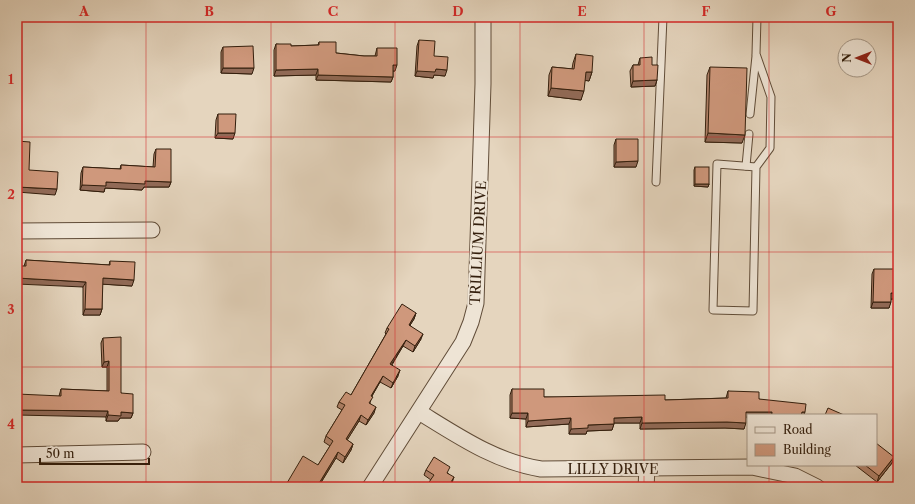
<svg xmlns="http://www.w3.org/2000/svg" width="915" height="504" font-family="'Libre Caslon Text',serif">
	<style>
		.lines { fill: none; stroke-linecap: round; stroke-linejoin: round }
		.lane-casing { stroke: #604c38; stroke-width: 9 }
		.street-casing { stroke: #604c38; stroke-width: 17 }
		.lane { stroke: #eee4d5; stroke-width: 7 }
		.street { stroke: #eee4d5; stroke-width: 15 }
		.wall { fill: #b2836b; stroke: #331e0c }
		.shaded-wall { fill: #916a57; stroke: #331e0c }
		.building { fill: #cf987c; stroke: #331e0c }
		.grid { fill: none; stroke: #d62828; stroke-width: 1; stroke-opacity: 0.55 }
		.labels { text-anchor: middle; stroke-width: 4; stroke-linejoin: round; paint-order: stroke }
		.street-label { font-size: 14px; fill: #331e0c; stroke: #eee4d5 }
		.neatline { fill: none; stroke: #d62828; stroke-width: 1.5 }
		.grid-label { font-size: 13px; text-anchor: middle; font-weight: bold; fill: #d62828 }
	</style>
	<rect width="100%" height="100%" fill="#e5d5be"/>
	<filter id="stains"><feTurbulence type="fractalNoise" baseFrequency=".005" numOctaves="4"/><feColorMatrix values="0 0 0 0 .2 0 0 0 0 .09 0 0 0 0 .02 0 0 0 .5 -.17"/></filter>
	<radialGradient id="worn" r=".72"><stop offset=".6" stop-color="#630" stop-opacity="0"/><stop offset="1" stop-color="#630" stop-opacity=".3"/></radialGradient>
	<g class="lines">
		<defs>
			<g id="lane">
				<polyline points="750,114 756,56"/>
				<polyline points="746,166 749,134"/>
				<polyline points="756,167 717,164 713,310 753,311 756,167 770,148 771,97 756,54 757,17"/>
				<polyline points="656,182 663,17"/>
			</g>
			<g id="street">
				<polyline points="17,231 152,230"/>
				<path d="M419 412C458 436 496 462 541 469L752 467 795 476 817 487"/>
				<polyline points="17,455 143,452"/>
				<polyline points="370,487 463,342 471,322 476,303 483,84 483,17"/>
				<polyline points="646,487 647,469"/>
			</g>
		</defs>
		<!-- lane casing -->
		<use href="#lane" class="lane-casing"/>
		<!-- street casing -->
		<use href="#street" class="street-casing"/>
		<!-- lane -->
		<use href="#lane" class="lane"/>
		<!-- street -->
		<use href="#street" class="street"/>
	</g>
	<!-- wall -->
	<g class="wall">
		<polygon points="419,40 434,56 445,76 434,75 433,78 415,76 417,46"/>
		<polygon points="319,42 336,53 364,56 375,56 377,48 395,71 393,71 393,77 391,82 316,80 316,75 274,76 274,50 276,44 291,46 318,45"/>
		<polygon points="223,47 252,74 221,73 221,52"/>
		<polygon points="576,54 592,72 589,81 585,80 581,100 548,96 549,75 552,67 572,69 573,63"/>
		<polygon points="640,58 652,65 657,80 655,86 631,87 630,71 633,65 638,65"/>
		<polygon points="710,67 742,143 705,142 707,75"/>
		<polygon points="218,114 233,139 215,138 216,120"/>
		<polygon points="616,139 636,167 614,167 614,145"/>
		<polygon points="156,149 171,182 169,187 144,187 142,190 105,188 104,192 80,190 81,173 83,167 120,169 121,165 153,167 154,154"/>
		<polygon points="695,167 709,184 708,187 694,186 694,170"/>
		<polygon points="26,260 109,265 110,261 132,286 102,284 102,309 100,315 83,315 83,287 24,266"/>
		<polygon points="874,269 898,299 891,299 889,308 871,308 872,274"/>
		<polygon points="416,313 414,319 410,325 421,339 413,352 403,346 392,365 398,376 391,388 380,382 372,396 370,403 374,413 366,425 359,421 347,440 353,444 351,450 343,463 336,458 319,486 321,487 285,487 287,483 318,465 330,446 324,442 326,436 342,410 337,407 339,402 351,395 386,334 385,333 387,328"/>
		<polygon points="103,338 121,393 133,413 131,418 120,418 118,421 106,421 106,417 59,396 61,389 107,391 107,367 102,367 101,343"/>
		<polygon points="512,389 544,397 665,400 726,398 728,391 759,399 804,415 748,415 748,417 746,417 744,429 725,428 640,429 640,423 614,423 612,430 587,431 586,434 569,434 569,424 526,427 526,419 510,418 510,395"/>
		<polygon points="894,457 892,463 877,482 855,465 876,465"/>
		<polygon points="426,470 448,473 452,483 449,487 427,487 431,480 424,475"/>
	</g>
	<!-- shaded-wall -->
	<g class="shaded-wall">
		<polygon points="393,65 397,65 395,71 391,71"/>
		<polygon points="223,68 254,68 252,74 221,73"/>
		<polygon points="318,69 316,75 274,76 276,70"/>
		<polygon points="436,69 447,70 445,76 434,75 433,78 415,76 417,71"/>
		<polygon points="586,72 592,72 589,81 583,80"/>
		<polygon points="318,75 393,77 391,82 316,80"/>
		<polygon points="657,80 655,86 631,87 633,81"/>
		<polygon points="551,88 584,91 581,100 548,96"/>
		<polygon points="218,133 235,133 233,139 215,138"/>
		<polygon points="708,133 745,135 742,143 705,142"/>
		<polygon points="638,161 636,167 614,167 616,162"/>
		<polygon points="145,181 171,182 169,187 144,187 142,190 105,188 104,192 80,190 82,185 106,182"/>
		<polygon points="695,184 709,184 708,187 694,186"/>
		<polygon points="17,187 57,189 55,195 17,192"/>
		<polygon points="17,278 86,282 83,287 17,284"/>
		<polygon points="103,278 134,280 132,286 100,284"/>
		<polygon points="891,293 898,293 898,299 889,299"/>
		<polygon points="873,302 891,302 889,308 871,308"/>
		<polygon points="85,309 102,309 100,315 83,315"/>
		<polygon points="416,313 414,319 407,330 409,325"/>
		<polygon points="423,334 421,339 413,352 415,346"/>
		<polygon points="406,340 403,346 388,370 390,364"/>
		<polygon points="109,361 107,367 102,367 104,362"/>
		<polygon points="400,370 398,376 391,388 393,383"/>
		<polygon points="383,376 380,382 369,401 371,396"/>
		<polygon points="376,407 374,413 366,425 368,420"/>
		<polygon points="17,410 108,411 106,417 17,415"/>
		<polygon points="121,412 133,413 131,418 120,418 118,421 106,421 108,415"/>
		<polygon points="746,412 772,412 771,415 748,415 748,417 744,417"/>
		<polygon points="802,412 805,412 804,415 801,415"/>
		<polygon points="512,413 528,413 526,419 510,418"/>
		<polygon points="361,415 359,421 344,445 346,439"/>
		<polygon points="642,417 640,423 612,423 614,418"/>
		<polygon points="571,418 569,424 526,427 528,421"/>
		<polygon points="727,422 746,423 744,429 725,428 640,429 642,423"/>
		<polygon points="614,424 612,430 587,431 586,434 569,434 571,429 588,425"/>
		<polygon points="353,444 351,450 343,463 345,457"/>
		<polygon points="338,452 336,458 318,487 318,485"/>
		<polygon points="894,457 892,463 877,482 879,476"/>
		<polygon points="454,477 452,483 449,487 448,487"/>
	</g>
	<!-- building -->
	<g class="building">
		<polygon points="419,40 435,41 434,56 448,57 447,70 436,69 435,72 417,71"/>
		<polygon points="319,42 336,42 336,53 364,56 377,56 377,48 397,48 397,65 393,65 393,77 318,75 318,69 276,70 276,44 291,44 291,46 319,45"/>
		<polygon points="253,46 254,68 223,68 223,47"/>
		<polygon points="576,54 593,56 592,72 586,72 584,91 551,88 552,67 574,69"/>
		<polygon points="652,57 652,65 658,65 657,80 633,81 633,65 640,65 640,58"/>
		<polygon points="710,67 747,68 745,135 708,133"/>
		<polygon points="218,114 236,114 235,133 218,133"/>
		<polygon points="616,139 638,139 638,161 616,162"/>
		<polygon points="17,141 30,142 29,170 58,172 57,189 17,187"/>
		<polygon points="156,149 171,149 171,182 145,181 145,184 106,182 106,186 82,185 83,167 121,169 121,165 155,167"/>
		<rect x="695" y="167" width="14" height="17"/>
		<polygon points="26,260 110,265 110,261 135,262 134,280 103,278 102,309 85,309 86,282 17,278 17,266 26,266"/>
		<polygon points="874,269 898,269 898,293 891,293 891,302 873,302"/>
		<polygon points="402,304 416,313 409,325 423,334 415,346 406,340 390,364 400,370 393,383 383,376 371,396 373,397 369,403 376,407 368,420 361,415 346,439 353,444 345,457 338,452 318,485 321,487 289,487 290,485 287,483 303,456 318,465 333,441 326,436 345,405 339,402 346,392 351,395 389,329 387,328"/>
		<polygon points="121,337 121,393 133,394 133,413 121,412 121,416 108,415 108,411 17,410 17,394 61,396 61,389 109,391 109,361 104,362 103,338"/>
		<polygon points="512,389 544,389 544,397 665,395 665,400 728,398 728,391 759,392 759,399 806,404 805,412 802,412 801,415 772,415 772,412 746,412 746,423 727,422 642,423 642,417 614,418 614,424 588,425 588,428 571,429 571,418 528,421 528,413 512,413"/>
		<polygon points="828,408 844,415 825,415"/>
		<polygon points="876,443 894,457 879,476 865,465 876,465"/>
		<polygon points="434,457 450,467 447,473 454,477 448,487 428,487 429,486 427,485 434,475 426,470"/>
		<polygon points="898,478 898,487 889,487 888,485"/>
	</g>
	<!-- grid -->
	<path class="grid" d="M146 17V487M271 17V487M395 17V487M520 17V487M644 17V487M769 17V415M17 137H898M17 252H898M17 367H898M769 465V487"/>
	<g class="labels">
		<!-- street labels -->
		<g class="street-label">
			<text transform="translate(478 243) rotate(-87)" y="5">TRILLIUM DRIVE</text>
			<text x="613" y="474">LILLY DRIVE</text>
		</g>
	</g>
	<!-- margin -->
	<rect width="915" height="504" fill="none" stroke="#e5d5be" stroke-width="44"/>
	<!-- legend -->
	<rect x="747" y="414" width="130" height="52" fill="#eee4d5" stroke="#a39585"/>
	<rect x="755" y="427" width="20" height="6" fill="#eee4d5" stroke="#a39585"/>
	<text x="783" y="434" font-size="12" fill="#331e0c">Road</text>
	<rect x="755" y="444" width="20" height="12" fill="#cf987c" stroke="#a39585"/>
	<text x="783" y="454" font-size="12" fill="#331e0c">Building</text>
	<!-- north arrow -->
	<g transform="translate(857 58) rotate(270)"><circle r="19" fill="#eee4d5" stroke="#a39585"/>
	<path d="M0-3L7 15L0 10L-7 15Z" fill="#8f2418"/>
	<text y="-6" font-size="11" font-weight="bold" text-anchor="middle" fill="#331e0c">N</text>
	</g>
	<!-- scale -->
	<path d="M40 458v6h109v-6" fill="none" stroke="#331e0c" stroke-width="2"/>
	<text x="46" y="458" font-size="12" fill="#331e0c" stroke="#eee4d5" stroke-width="3" paint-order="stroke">50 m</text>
	<rect x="22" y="22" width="871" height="460" class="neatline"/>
	<g class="grid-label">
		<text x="84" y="16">A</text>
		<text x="209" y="16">B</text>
		<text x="333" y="16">C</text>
		<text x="458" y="16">D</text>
		<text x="582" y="16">E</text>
		<text x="706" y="16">F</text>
		<text x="831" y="16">G</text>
		<text x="11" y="84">1</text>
		<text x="11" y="199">2</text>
		<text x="11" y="314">3</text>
		<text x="11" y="429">4</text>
	</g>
	<rect width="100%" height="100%" filter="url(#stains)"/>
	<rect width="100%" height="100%" fill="url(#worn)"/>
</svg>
